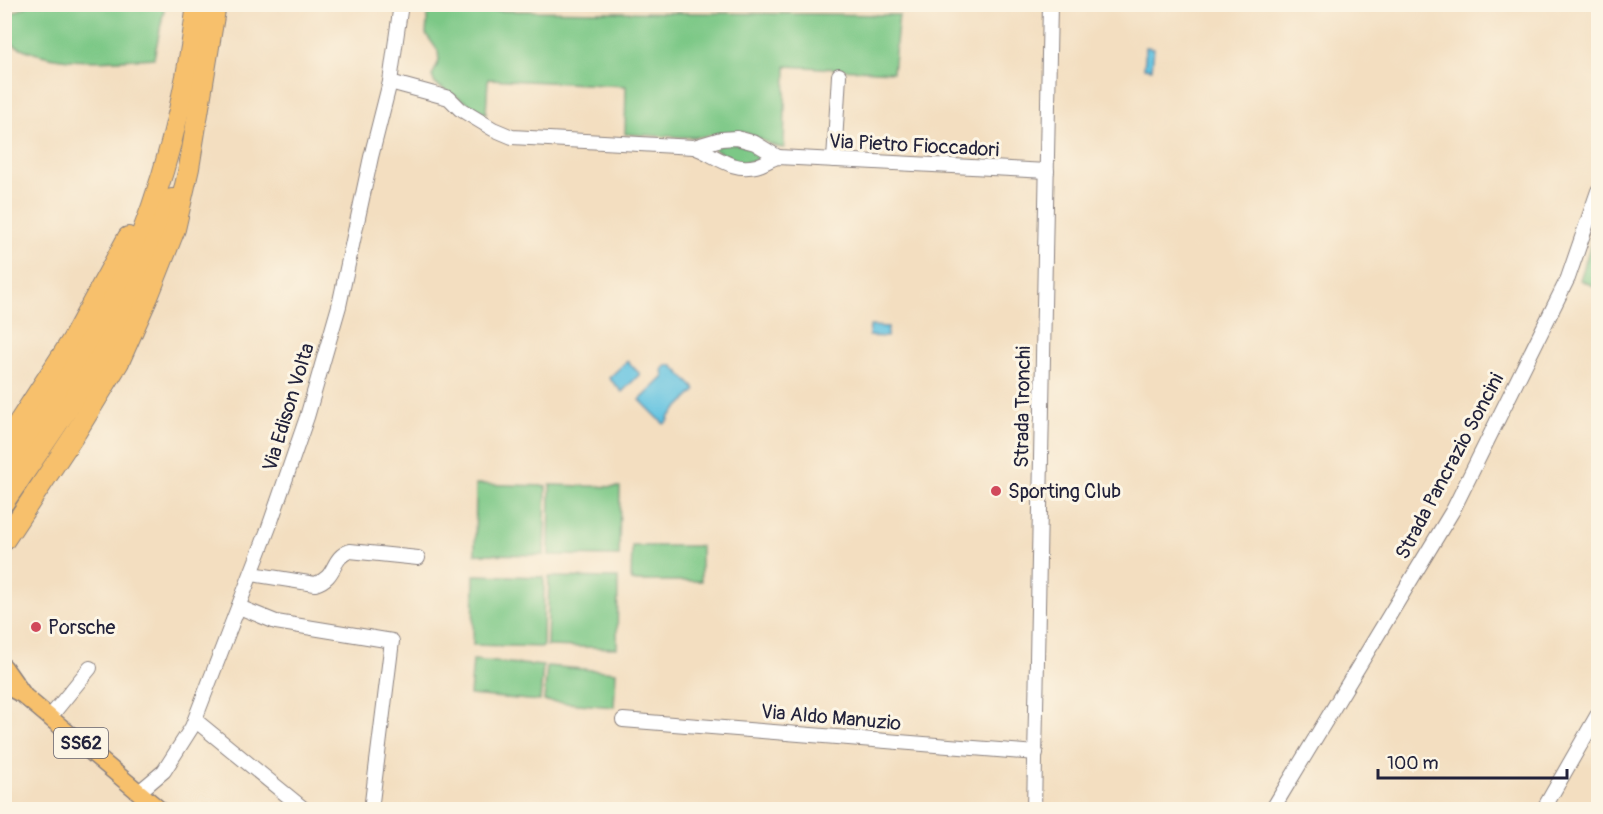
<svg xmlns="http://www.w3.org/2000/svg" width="1603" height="814" font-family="Pangolin,sans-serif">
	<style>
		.green { fill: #7cc886; stroke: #4f7560; stroke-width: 1.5 }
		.water { fill: #62c3e1; stroke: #42728e; stroke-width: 1.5 }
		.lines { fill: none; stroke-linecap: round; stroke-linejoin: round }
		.minor-casing { stroke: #8a807e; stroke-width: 16 }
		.major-casing { stroke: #8a807e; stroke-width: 19 }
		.highway-casing { stroke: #8a807e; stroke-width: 22 }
		.minor { stroke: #fff; stroke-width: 14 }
		.major { stroke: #f7c06c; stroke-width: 16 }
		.highway { stroke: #f7c06c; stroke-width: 20 }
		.poi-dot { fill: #d1495b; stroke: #fcf5e5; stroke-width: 2 }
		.labels { text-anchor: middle; stroke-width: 6; stroke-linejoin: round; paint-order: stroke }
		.shield { fill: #fcf5e5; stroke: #63616e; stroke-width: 1.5 }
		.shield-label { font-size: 18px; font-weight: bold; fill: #22223b }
		.street-label { font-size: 20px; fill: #22223b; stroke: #fcf5e5 }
		.poi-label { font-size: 20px; fill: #22223b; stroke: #fcf5e5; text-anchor: start }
	</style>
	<rect width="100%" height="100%" fill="#fcf5e5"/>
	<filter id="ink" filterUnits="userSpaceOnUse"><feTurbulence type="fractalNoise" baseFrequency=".0167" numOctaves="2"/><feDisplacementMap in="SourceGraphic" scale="12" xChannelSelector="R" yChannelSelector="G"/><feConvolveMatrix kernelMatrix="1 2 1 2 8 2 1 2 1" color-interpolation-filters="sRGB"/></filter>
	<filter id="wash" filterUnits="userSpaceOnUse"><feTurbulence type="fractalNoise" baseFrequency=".008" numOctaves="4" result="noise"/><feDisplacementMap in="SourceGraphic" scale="24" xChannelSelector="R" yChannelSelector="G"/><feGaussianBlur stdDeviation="1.35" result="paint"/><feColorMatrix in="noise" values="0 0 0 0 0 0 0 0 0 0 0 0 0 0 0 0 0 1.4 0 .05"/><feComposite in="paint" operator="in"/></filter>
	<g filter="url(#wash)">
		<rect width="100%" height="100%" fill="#f3dec0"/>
		<!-- green -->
		<g class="green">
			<path d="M29 5V4L165 5 154 58C101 61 53 68 5 40V10L7 16Z"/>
			<path d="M428 10 899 15 893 72 786 66 784 148C768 147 757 134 741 132 725 130 710 137 695 137 671 137 648 135 625 134L626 86 488 79 486 114 435 84 432 76 439 61 438 51 426 34Z"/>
			<polygon points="730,142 761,150 764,157 762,160 738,163 712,148"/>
			<polygon points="1598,220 1598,288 1580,280"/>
			<polygon points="476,484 546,486 544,555 475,554"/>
			<polygon points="550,485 620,487 619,556 549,555"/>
			<polygon points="632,546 701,546 701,581 631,581"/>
			<polygon points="474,575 544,577 543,647 473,645"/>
			<polygon points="549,577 618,578 617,648 547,646"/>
			<polygon points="473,660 543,666 540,701 470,695"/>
			<polygon points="547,666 616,672 614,707 544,701"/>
		</g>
		<!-- water -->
		<g class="water">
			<polygon points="1146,47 1154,48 1152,69 1144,68"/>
			<polygon points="870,326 888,327 887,337 869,336"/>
			<polygon points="627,361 640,374 622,392 609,378"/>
			<polygon points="668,365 673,366 696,390 668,418 669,420 664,424 640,400 664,377 663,369"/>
		</g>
	</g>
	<g filter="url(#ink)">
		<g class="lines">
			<defs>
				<g id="minor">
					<polyline points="390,82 449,98 460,109 493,129 512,137 694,147 721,139 737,138 755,143 778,157"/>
					<path d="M694 147C716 155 731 172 756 166 764 164 770 159 778 157L1047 171"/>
					<polyline points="834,160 839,75"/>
					<path d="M252 574 315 584C338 577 330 558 350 551L418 558"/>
					<polyline points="239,607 276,622 392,641 371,810"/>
					<polyline points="50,717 90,668"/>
					<polyline points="195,720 305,810"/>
					<polyline points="623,720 1036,753"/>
					<polyline points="139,792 164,771 192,727 269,527 307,417 339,306 371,157 390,82 401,4"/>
					<polyline points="1034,810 1050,4"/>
					<polyline points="1272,810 1453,510 1568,278 1598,191"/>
					<polyline points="1543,810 1598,714"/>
				</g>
				<g id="major">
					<polyline points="4,667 23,694"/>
					<polyline points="4,685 23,695 160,810"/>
				</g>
				<g id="highway">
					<polyline points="4,445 72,340 128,237"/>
					<path d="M4 473C39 422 74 372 103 318 155 222 184 113 197 4"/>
					<path d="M4 502C48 438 94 374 129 305 146 270 158 234 172 199"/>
					<polyline points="4,541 75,434 119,362 148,297 175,229 189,168 216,4"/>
				</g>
			</defs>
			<!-- minor casing -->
			<use href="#minor" class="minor-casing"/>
			<!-- major casing -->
			<use href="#major" class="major-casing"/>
			<!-- highway casing -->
			<use href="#highway" class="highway-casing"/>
			<!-- minor -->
			<use href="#minor" class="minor"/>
			<!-- major -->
			<use href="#major" class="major"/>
			<!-- highway -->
			<use href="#highway" class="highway"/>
		</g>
	</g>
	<!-- markers -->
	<g class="poi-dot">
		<circle cx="996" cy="491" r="6"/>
		<circle cx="36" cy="627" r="6"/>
	</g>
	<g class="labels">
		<!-- shield labels -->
		<rect class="shield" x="54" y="728" width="54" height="30" rx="4.5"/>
		<g class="shield-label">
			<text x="81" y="749">SS62</text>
		</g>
		<!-- street labels -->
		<g class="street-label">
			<text transform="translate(914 145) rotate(3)" y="7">Via Pietro Fioccadori</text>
			<text transform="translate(288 407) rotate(-73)" y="7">Via Edison Volta</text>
			<text transform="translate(1022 407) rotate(-89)" y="7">Strada Tronchi</text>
			<text transform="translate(1449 466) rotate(-62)" y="7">Strada Pancrazio Soncini</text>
			<text transform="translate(831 717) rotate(5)" y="7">Via Aldo Manuzio</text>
		</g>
		<!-- poi labels -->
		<g class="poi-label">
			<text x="1008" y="498">Sporting Club</text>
			<text x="48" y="634">Porsche</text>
		</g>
	</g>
	<!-- margin -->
	<rect width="1603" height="814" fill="none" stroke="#fcf5e5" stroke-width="24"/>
	<!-- scale -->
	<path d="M1378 769v9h189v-9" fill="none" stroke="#22223b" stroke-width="3"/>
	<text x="1387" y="769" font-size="18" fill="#22223b" stroke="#fcf5e5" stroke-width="4.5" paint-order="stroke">100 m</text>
</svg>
